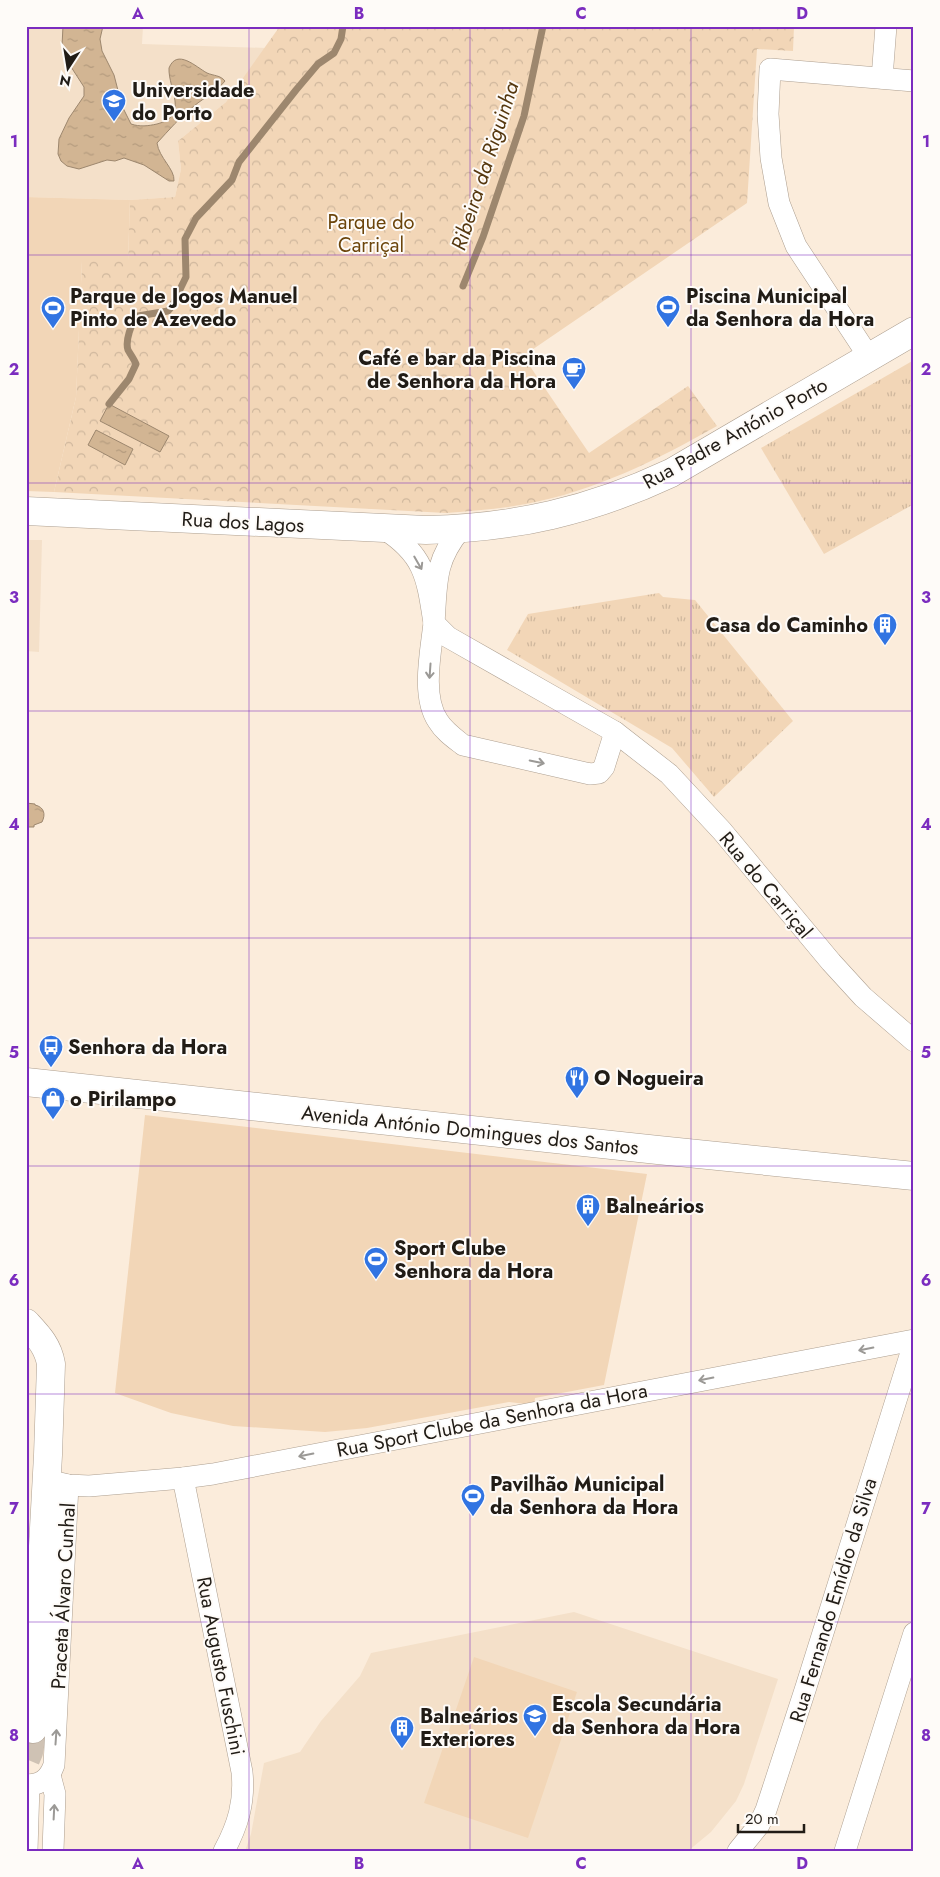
<svg xmlns="http://www.w3.org/2000/svg" width="940" height="1877" font-family="Jost,sans-serif">
	<style>
		.built { fill: #f4e0c9 }
		.grass { fill: url(#grass-tufts) }
		.park { fill: url(#park-crowns) }
		.pitch { fill: #f2d6b7 }
		.water { fill: url(#water-ripples); stroke: #9d876e }
		.lines { fill: none; stroke-linecap: round; stroke-linejoin: round }
		.stream { stroke: #9d876e; stroke-width: 7 }
		.secondary-tunnel { stroke: #cfc2b4; stroke-width: 28; stroke-dasharray: 28 14; stroke-linecap: butt }
		.street-casing { stroke: #ad9f90; stroke-width: 22 }
		.secondary-casing { stroke: #ad9f90; stroke-width: 29 }
		.street { stroke: #fff; stroke-width: 21 }
		.secondary { stroke: #fff; stroke-width: 28 }
		.oneway { stroke: #9b9996 }
		.grid { fill: none; stroke: #7b2cbf; stroke-width: 1; stroke-opacity: 0.55 }
		.labels { text-anchor: middle; stroke-width: 4; stroke-linejoin: round; paint-order: stroke }
		.poi-label { font-size: 20px; font-weight: bold; fill: #211c16; stroke: #fefbf8; text-anchor: start }
		.park-label { font-size: 20px; fill: #6c450b; stroke: #fefbf8 }
		.street-label { font-size: 20px; fill: #211c16; stroke: #fefbf8 }
		.water-label { font-size: 21px; font-style: italic; fill: #56380f; stroke: #fefbf8 }
		.neatline { fill: none; stroke: #7b2cbf; stroke-width: 2 }
		.grid-label { font-size: 16px; text-anchor: middle; font-weight: bold; fill: #7b2cbf }
	</style>
	<defs>
		<pattern id="grass-tufts" width="24" height="20" patternUnits="userSpaceOnUse" patternTransform="scale(1.25)"><rect width="24" height="20" fill="#f2d6b7"/><path d="M3 7l-1-3M5 7V3M7 7l1-3M15 17l-1-3M17 17v-4M19 17l1-3" fill="none" stroke="#cfb79d"/></pattern>
		<pattern id="park-crowns" width="20" height="18" patternUnits="userSpaceOnUse" patternTransform="scale(1.25)"><rect width="20" height="18" fill="#f2d6b7"/><path d="M2 6a3 3 0 1 1 6 0M12 15a3 3 0 1 1 6 0" fill="none" stroke="#cfb79d"/></pattern>
		<pattern id="water-ripples" width="26" height="14" patternUnits="userSpaceOnUse" patternTransform="scale(1.25)"><rect width="26" height="14" fill="#d2b593"/><path d="M2 4q2-2 4 0t4 0M15 11q2-2 4 0t4 0" fill="none" stroke="#b49b7e"/></pattern>
	</defs>
	<rect width="100%" height="100%" fill="#fbecdb"/>
	<!-- built -->
	<g class="built">
		<polygon points="26,26 143,26 142,44 266,48 226,102 178,141 181,169 175,197 130,200 26,197"/>
		<polygon points="26,540 42,540 39,652 26,651"/>
		<polygon points="574,1612 778,1679 744,1784 736,1801 711,1832 688,1851 245,1851 251,1834 264,1763 300,1752 321,1721 360,1676 371,1653"/>
	</g>
	<!-- grass -->
	<g class="grass">
		<polygon points="914,360 914,504 824,554 761,448"/>
		<polygon points="659,593 663,597 695,600 793,721 714,797 672,748 507,650 528,614"/>
	</g>
	<!-- park -->
	<path class="park" d="M280 26H794L793 51 757 49 747 203 523 356 589 453 688 386 717 426C657 460 595 491 526 504 500 509 472 511 446 513L54 492 76 397 82 261H128L130 200 175 197 181 169 178 141 226 102Z"/>
	<!-- pitch -->
	<g class="pitch">
		<polygon points="26,197 130,200 128,261 82,261 76,397 54,492 26,491"/>
		<polygon points="145,1115 647,1174 604,1385 535,1398 534,1405 509,1402 367,1428 325,1432 233,1426 171,1413 115,1393"/>
		<polygon points="474,1657 577,1692 528,1838 424,1803"/>
	</g>
	<!-- water -->
	<g class="water">
		<path d="M63 26H103L100 39 102 51 114 75 122 106 131 124C140 127 148 126 157 124 190 116 168 89 169 68 177 48 196 67 207 73 214 76 220 75 225 81 216 92 205 97 194 106 180 117 169 130 157 143 159 158 175 169 174 181H169L144 165 124 158 115 161 107 160 79 169 67 166 61 161 58 154 59 139 69 118 84 96V87L64 56 62 46Z"/>
		<polygon points="109,404 169,436 160,452 100,421"/>
		<polygon points="96,430 133,449 125,465 88,445"/>
		<path d="M26 803 35 804V805C44 807 46 814 42 822L34 825V827H26Z"/>
	</g>
	<g class="lines">
		<!-- stream -->
		<g class="stream">
			<polyline points="463,286 483,237 524,116 543,26"/>
			<path d="M109 404 129 379 136 364C134 359 131 355 128 350 125 341 131 323 138 316L168 311 172 306 186 277 185 239 196 218 232 180 239 162 296 90 318 64 334 53 341 39 343 26"/>
		</g>
		<!-- secondary-tunnel -->
		<polyline class="secondary-tunnel" points="26,1759 29,1752 33,1729"/>
		<defs>
			<g id="street">
				<polyline points="882,78 886,26"/>
				<polyline points="869,357 796,246 779,203 771,158 768,114 770,69 914,81"/>
				<path d="M384 529C425 555 427 578 434 623 437 583 434 562 460 530"/>
				<polyline points="434,623 448,637 615,732 669,774 722,831 831,962 863,997 914,1041"/>
				<path d="M434 623C431 651 421 696 438 721 444 731 454 738 463 745L590 774 599 773 604 767 615 732"/>
				<path d="M183 1478 242 1772C245 1802 238 1825 224 1851"/>
				<polyline points="47,1480 68,1485 89,1486 183,1478 213,1474 914,1340"/>
				<polyline points="50,1775 55,1794 53,1851"/>
				<path d="M26 1785C41 1785 49 1779 54 1765L68 1485"/>
				<polyline points="27,1851 29,1785"/>
				<polyline points="738,1851 759,1825 766,1810 806,1687 914,1343"/>
				<polyline points="845,1851 914,1633"/>
			</g>
			<g id="secondary">
				<path d="M26 511 426 530C515 528 590 511 671 473L914 331"/>
				<polyline points="26,1082 658,1150 914,1176"/>
				<path d="M26 1323C38 1336 48 1346 51 1364L48 1455 33 1729"/>
			</g>
		</defs>
		<!-- street casing -->
		<use href="#street" class="street-casing"/>
		<!-- secondary casing -->
		<use href="#secondary" class="secondary-casing"/>
		<!-- street -->
		<use href="#street" class="street"/>
		<!-- secondary -->
		<use href="#secondary" class="secondary"/>
	</g>
	<!-- one-way arrows -->
	<defs><path id="oneway-shaft" d="M-6 0H5M1.5-3L5.5 0L1.5 3" fill="none" stroke-width="1.6" stroke-linecap="round" stroke-linejoin="round" transform="scale(1.25)"/></defs>
	<g class="oneway">
		<use href="#oneway-shaft" transform="translate(418 563) rotate(60)"/>
		<use href="#oneway-shaft" transform="translate(430 671) rotate(94)"/>
		<use href="#oneway-shaft" transform="translate(537 762) rotate(12)"/>
		<use href="#oneway-shaft" transform="translate(866 1349) rotate(169)"/>
		<use href="#oneway-shaft" transform="translate(706 1379) rotate(169)"/>
		<use href="#oneway-shaft" transform="translate(306 1455) rotate(169)"/>
		<use href="#oneway-shaft" transform="translate(56 1737) rotate(-86)"/>
		<use href="#oneway-shaft" transform="translate(54 1812) rotate(-87)"/>
	</g>
	<!-- grid -->
	<path class="grid" d="M249 26V1851M470 26V1851M691 26V1851M26 255H914M26 483H914M26 711H914M26 938H914M26 1166H914M26 1394H914M26 1622H914"/>
	<!-- icons -->
	<defs>
		<symbol id="university-pin" viewBox="-11 -11 22 30"><path d="M0 17L-7.5 6A9.5 9.5 0 1 1 7.5 6Z" fill="#3174e2" stroke="#fefbf8"/><path d="M0-5L7-2L0 1L-7-2ZM-4 1L0 2.5L4 1V4Q0 6-4 4Z" fill="#fff"/></symbol>
		<symbol id="stadium-pin" viewBox="-11 -11 22 30"><path d="M0 17L-7.5 6A9.5 9.5 0 1 1 7.5 6Z" fill="#3174e2" stroke="#fefbf8"/><path d="M0-5a6.5 5 0 1 0 0 10a6.5 5 0 1 0 0-10ZM-3.5-1.8h7v3.6h-7Z" fill="#fff"/></symbol>
		<symbol id="cafe-pin" viewBox="-11 -11 22 30"><path d="M0 17L-7.5 6A9.5 9.5 0 1 1 7.5 6Z" fill="#3174e2" stroke="#fefbf8"/><path d="M-5.5-4.5H6V0H3Q3 3.5 0 3.5H-2.5Q-5.5 3.5-5.5 0ZM3-3.2v2h1.7v-2ZM-6 4.5H4V6H-6Z" fill="#fff"/></symbol>
		<symbol id="building-pin" viewBox="-11 -11 22 30"><path d="M0 17L-7.5 6A9.5 9.5 0 1 1 7.5 6Z" fill="#3174e2" stroke="#fefbf8"/><path d="M-4-6H4V6H1V3H-1V6H-4ZM-2.5-4.3h1.7v1.8h-1.7ZM.8-4.3h1.7v1.8H.8ZM-2.5-1h1.7V.8h-1.7ZM.8-1h1.7V.8H.8Z" fill="#fff"/></symbol>
		<symbol id="bus-pin" viewBox="-11 -11 22 30"><path d="M0 17L-7.5 6A9.5 9.5 0 1 1 7.5 6Z" fill="#3174e2" stroke="#fefbf8"/><path d="M-5-6H5V4H4V6H2V4H-2V6H-4V4H-5ZM-3.5-4V0h7V-4ZM-3.5 1.2v1.5H-2V1.2ZM2 1.2v1.5H3.5V1.2Z" fill="#fff"/></symbol>
		<symbol id="restaurant-pin" viewBox="-11 -11 22 30"><path d="M0 17L-7.5 6A9.5 9.5 0 1 1 7.5 6Z" fill="#3174e2" stroke="#fefbf8"/><path d="M-5-6h1v4h1v-4h1v4h1v-4h1v5L-1.5 .5V6h-2V.5L-5-1ZM5-6V6H3V1.5H1.5Q1.5-4 5-6Z" fill="#fff"/></symbol>
		<symbol id="shop-pin" viewBox="-11 -11 22 30"><path d="M0 17L-7.5 6A9.5 9.5 0 1 1 7.5 6Z" fill="#3174e2" stroke="#fefbf8"/><path d="M-5-2.5h2.3a2.7 3.5 0 0 1 5.4 0H5L5.5 6h-11ZM-1.5-2.5h3a1.5 2.3 0 0 0-3 0Z" fill="#fff"/></symbol>
		<symbol id="school-pin" viewBox="-11 -11 22 30"><path d="M0 17L-7.5 6A9.5 9.5 0 1 1 7.5 6Z" fill="#3174e2" stroke="#fefbf8"/><path d="M0-5L7-2L0 1L-7-2ZM-4 1L0 2.5L4 1V4Q0 6-4 4Z" fill="#fff"/></symbol>
	</defs>
	<g fill-rule="evenodd">
		<use href="#university-pin" x="100" y="87" width="28" height="38"/>
		<use href="#stadium-pin" x="654" y="293" width="28" height="38"/>
		<use href="#stadium-pin" x="39" y="294" width="28" height="38"/>
		<use href="#cafe-pin" x="560" y="355" width="28" height="38"/>
		<use href="#building-pin" x="871" y="611" width="28" height="38"/>
		<use href="#bus-pin" x="37" y="1033" width="28" height="38"/>
		<use href="#restaurant-pin" x="563" y="1064" width="28" height="38"/>
		<use href="#shop-pin" x="39" y="1085" width="28" height="38"/>
		<use href="#building-pin" x="574" y="1192" width="28" height="38"/>
		<use href="#stadium-pin" x="362" y="1245" width="28" height="38"/>
		<use href="#stadium-pin" x="459" y="1482" width="28" height="38"/>
		<use href="#school-pin" x="521" y="1702" width="28" height="38"/>
		<use href="#building-pin" x="388" y="1714" width="28" height="38"/>
	</g>
	<g class="labels">
		<!-- poi labels -->
		<g class="poi-label">
			<text x="132" y="97">Universidade<tspan x="132" dy="23">do Porto</tspan></text>
			<text x="70" y="303">Parque de Jogos Manuel<tspan x="70" dy="23">Pinto de Azevedo</tspan></text>
			<text x="686" y="303">Piscina Municipal<tspan x="686" dy="23">da Senhora da Hora</tspan></text>
			<text x="556" y="365" text-anchor="end">Café e bar da Piscina<tspan x="556" dy="23">de Senhora da Hora</tspan></text>
			<text x="868" y="632" text-anchor="end">Casa do Caminho</text>
			<text x="68" y="1054">Senhora da Hora</text>
			<text x="594" y="1085">O Nogueira</text>
			<text x="70" y="1106">o Pirilampo</text>
			<text x="606" y="1213">Balneários</text>
			<text x="394" y="1255">Sport Clube<tspan x="394" dy="23">Senhora da Hora</tspan></text>
			<text x="490" y="1491">Pavilhão Municipal<tspan x="490" dy="23">da Senhora da Hora</tspan></text>
			<text x="552" y="1711">Escola Secundária<tspan x="552" dy="23">da Senhora da Hora</tspan></text>
			<text x="420" y="1723">Balneários<tspan x="420" dy="23">Exteriores</tspan></text>
		</g>
		<!-- park labels -->
		<g class="park-label">
			<text x="371" y="229">Parque do<tspan x="371" dy="23">Carriçal</tspan></text>
		</g>
		<!-- street labels -->
		<g class="street-label">
			<text transform="translate(735 433) rotate(-29)" y="7">Rua Padre António Porto</text>
			<text transform="translate(243 522) rotate(3)" y="7">Rua dos Lagos</text>
			<text transform="translate(766 885) rotate(50)" y="7">Rua do Carriçal</text>
			<text transform="translate(470 1130) rotate(6)" y="7">Avenida António Domingues dos Santos</text>
			<text transform="translate(492 1420) rotate(-11)" y="7">Rua Sport Clube da Senhora da Hora</text>
			<text transform="translate(63 1596) rotate(-87)" y="7">Praceta Álvaro Cunhal</text>
			<text transform="translate(833 1600) rotate(-73)" y="7">Rua Fernando Emídio da Silva</text>
			<text transform="translate(221 1666) rotate(79)" y="7">Rua Augusto Fuschini</text>
		</g>
		<!-- water labels -->
		<g class="water-label">
			<text transform="translate(485 166) rotate(-72)" y="7">Ribeira da Riguinha</text>
		</g>
	</g>
	<!-- border -->
	<rect width="940" height="1877" fill="none" stroke="#fefbf8" stroke-width="55"/>
	<!-- north arrow -->
	<g transform="translate(68 68) rotate(192)" stroke="#fefbf8" stroke-width="4" paint-order="stroke">
	<path d="M0-4L9 19L0 12L-9 19Z" fill="#211c16"/>
	<text y="-8" font-size="14" font-weight="bold" text-anchor="middle" fill="#211c16">N</text>
	</g>
	<!-- scale -->
	<path d="M738 1824v8h66v-8" fill="none" stroke="#211c16" stroke-width="2.5"/>
	<text x="745" y="1824" font-size="15" fill="#211c16" stroke="#fefbf8" stroke-width="4" paint-order="stroke">20 m</text>
	<rect x="28" y="28" width="884" height="1822" class="neatline"/>
	<g class="grid-label">
		<text x="138" y="19">A</text>
		<text x="359" y="19">B</text>
		<text x="581" y="19">C</text>
		<text x="802" y="19">D</text>
		<text x="14" y="147">1</text>
		<text x="926" y="147">1</text>
		<text x="14" y="375">2</text>
		<text x="926" y="375">2</text>
		<text x="14" y="603">3</text>
		<text x="926" y="603">3</text>
		<text x="14" y="830">4</text>
		<text x="926" y="830">4</text>
		<text x="14" y="1058">5</text>
		<text x="926" y="1058">5</text>
		<text x="14" y="1286">6</text>
		<text x="926" y="1286">6</text>
		<text x="14" y="1514">7</text>
		<text x="926" y="1514">7</text>
		<text x="14" y="1741">8</text>
		<text x="926" y="1741">8</text>
		<text x="138" y="1869">A</text>
		<text x="359" y="1869">B</text>
		<text x="581" y="1869">C</text>
		<text x="802" y="1869">D</text>
	</g>
</svg>
